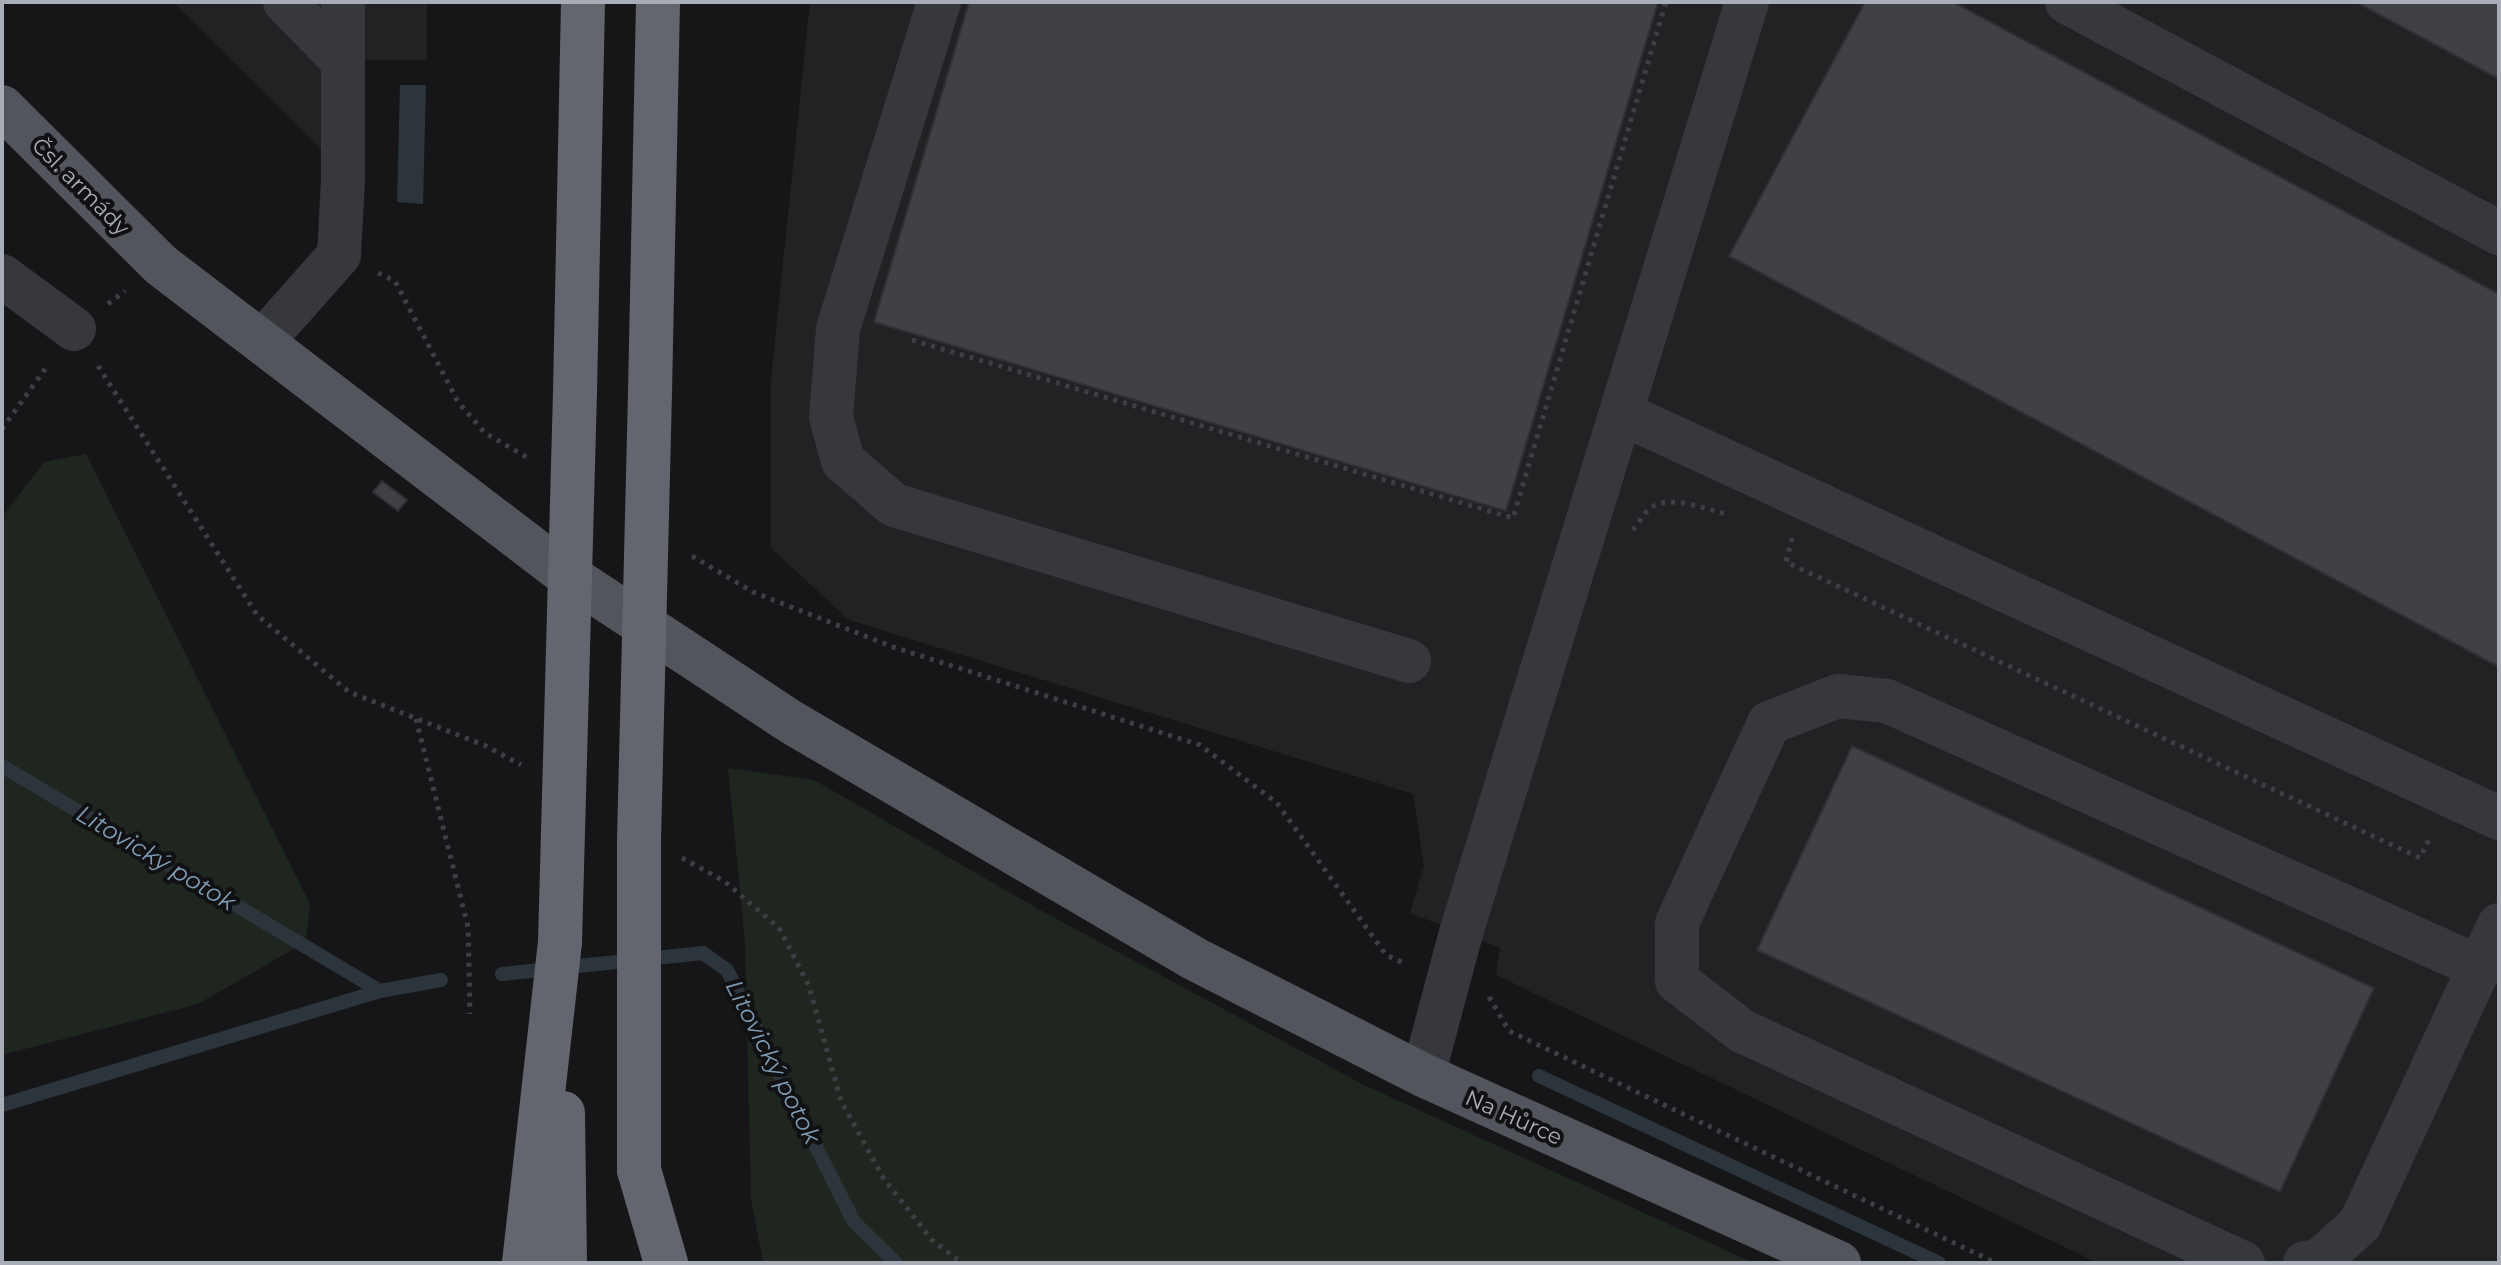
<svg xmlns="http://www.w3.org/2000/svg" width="2501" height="1265" font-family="Montserrat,sans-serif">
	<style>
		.built { fill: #222225 }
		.green { fill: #1e261f }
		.water { fill: #2c353c }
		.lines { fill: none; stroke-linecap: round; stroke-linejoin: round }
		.stream { stroke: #2c353c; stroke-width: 14 }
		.building { fill: #404145; stroke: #303034; stroke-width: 2 }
		.path { stroke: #3d3f44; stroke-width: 5; stroke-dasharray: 4 6; stroke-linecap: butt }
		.minor { stroke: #37383d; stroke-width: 44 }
		.major { stroke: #53555c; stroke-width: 44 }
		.highway { stroke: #63666e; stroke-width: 44 }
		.highway-bridge { stroke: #63666e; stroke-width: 44 }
		.labels { text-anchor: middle; stroke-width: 8; stroke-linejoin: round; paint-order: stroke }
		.street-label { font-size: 22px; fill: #a8adb8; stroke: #111113 }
		.water-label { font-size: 24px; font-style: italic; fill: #7f9bb3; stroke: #111113 }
	</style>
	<rect width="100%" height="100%" fill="#161618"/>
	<!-- built -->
	<g class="built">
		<polygon points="173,2 427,2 427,60 362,60 338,166"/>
		<polygon points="810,2 2499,2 2499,1263 2098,1263 1496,975 1500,948 1410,913 1424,866 1413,794 849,620 771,548 771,379"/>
	</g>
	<!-- green -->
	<g class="green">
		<polygon points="86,454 310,904 306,942 198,1004 2,1055 2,517 44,462"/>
		<polygon points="728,768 814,780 1042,911 1364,1085 1754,1263 763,1263 751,1199 745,942"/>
	</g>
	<!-- water -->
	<polygon class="water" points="400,85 426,85 423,204 397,202"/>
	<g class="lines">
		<!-- stream -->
		<g class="stream">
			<polyline points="2,766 380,991 441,980"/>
			<polyline points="502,974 703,953 727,970 854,1222 896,1263"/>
			<polyline points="1539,1076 1939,1263"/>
			<polyline points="2,1105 380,991"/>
		</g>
	</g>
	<!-- building -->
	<g class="building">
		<polygon points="969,2 1658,2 1506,511 874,322"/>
		<polygon points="1865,2 1953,2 2499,294 2499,667 1729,256"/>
		<polygon points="2356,2 2499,2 2499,79"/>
		<polygon points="382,481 407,500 398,511 373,492"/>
		<polygon points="1852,746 2374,988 2280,1192 1757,950"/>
	</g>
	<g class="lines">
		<!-- path -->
		<g class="path">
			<polyline points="378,273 395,281 458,402 485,433 528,458"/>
			<polyline points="108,304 125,291"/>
			<polyline points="912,340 1513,518 1666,2"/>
			<polyline points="98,366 257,615 349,692 486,746 521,765"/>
			<polyline points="2,429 48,365"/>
			<path d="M1633 530C1638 524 1643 515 1649 509 1668 493 1705 509 1726 514"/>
			<polyline points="1792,538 1786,562 2420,858 2431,835"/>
			<polyline points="692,556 753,592 893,647 1200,745 1277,803 1386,955 1406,964"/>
			<polyline points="416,719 468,927 470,1014"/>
			<polyline points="682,858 724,881 779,928 809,986 841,1101 884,1179 932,1240 962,1263"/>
			<polyline points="1489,997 1509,1031 1996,1263"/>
		</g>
		<!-- minor -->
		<g class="minor">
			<polyline points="285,2 343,61"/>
			<polyline points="939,2 838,329 831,417 843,461 894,505 1409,661"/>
			<polyline points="2067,2 2499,233"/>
			<polyline points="2,276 74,329"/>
			<polyline points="262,342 339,255 343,180 343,2"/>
			<polyline points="1621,413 2499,818"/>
			<polyline points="1423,1075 1461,933 1747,2"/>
			<polyline points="2243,1263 1742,1031 1677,981 1677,923 1769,723 1838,696 1887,701 2481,968"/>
			<polyline points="2305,1263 2319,1261 2360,1224 2499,925"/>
		</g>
		<!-- major -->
		<polyline class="major" points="2,107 161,265 559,569 791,722 1195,959 1423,1075 1839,1263"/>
		<!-- highway -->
		<g class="highway">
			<polyline points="575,392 583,2"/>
			<polyline points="650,393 658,2"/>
			<polyline points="563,1113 565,1263"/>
			<polyline points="639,1170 666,1263"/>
			<polyline points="524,1263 560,942"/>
		</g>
		<!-- highway-bridge -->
		<g class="highway-bridge">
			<polyline points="560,942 575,392"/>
			<polyline points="639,1170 639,840 650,393"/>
		</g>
	</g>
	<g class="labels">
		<!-- street labels -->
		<g class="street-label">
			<text transform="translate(81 186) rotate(45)" y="8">Čsl. armády</text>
			<text transform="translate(1514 1117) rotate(24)" y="8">Na Hůrce</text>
		</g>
		<!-- water labels -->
		<g class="water-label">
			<text transform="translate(156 858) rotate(31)" y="8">Litovický potok</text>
			<text transform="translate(773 1062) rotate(63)" y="8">Litovický potok</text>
		</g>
	</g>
	<!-- border -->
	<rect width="2501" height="1265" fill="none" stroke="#a8adb8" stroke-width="8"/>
</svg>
